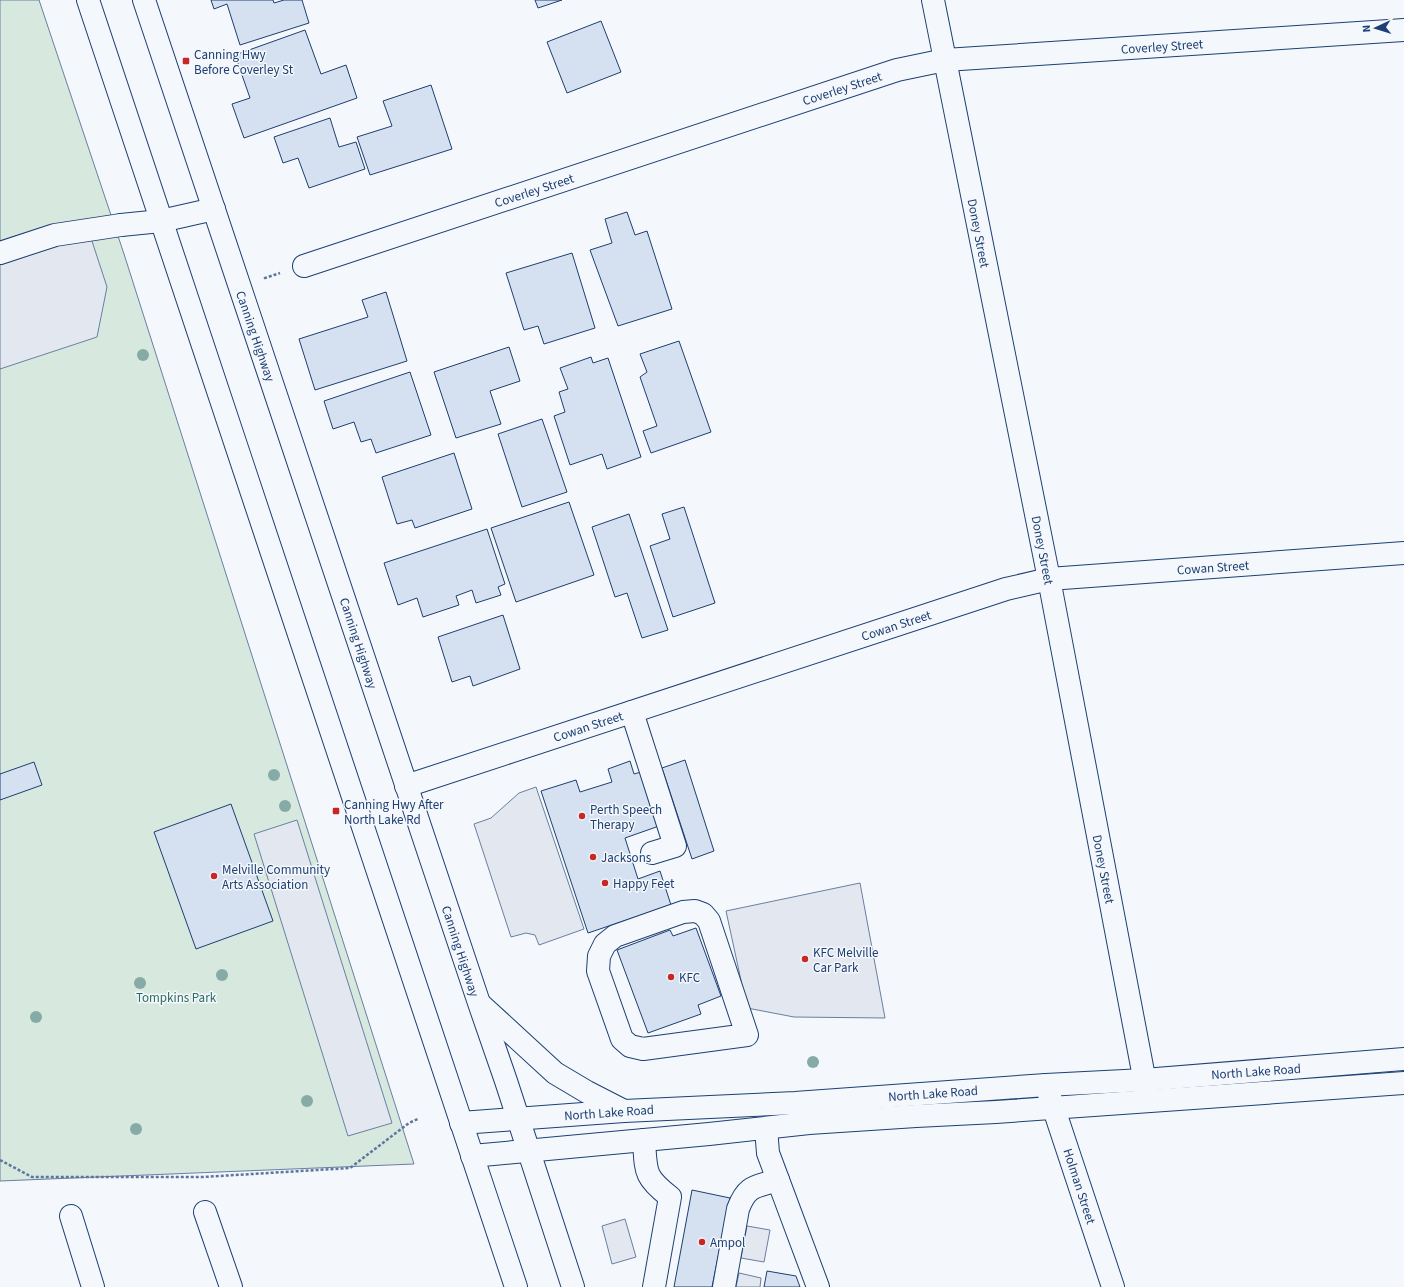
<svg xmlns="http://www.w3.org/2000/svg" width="1404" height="1287" font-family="'Source Sans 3',sans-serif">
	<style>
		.green { fill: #d7e8df; stroke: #687fa3 }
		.parking { fill: #e3e8f0; stroke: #687fa3 }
		.building { fill: #d5e0f0; stroke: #1d3f73 }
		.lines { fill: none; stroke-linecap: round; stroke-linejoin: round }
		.minor-casing { stroke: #1d3f73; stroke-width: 24 }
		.major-casing { stroke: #1d3f73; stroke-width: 24 }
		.highway-casing { stroke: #1d3f73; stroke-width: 24 }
		.path { stroke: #5e769c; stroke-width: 2.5; stroke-dasharray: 3 2; stroke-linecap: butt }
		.minor { stroke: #f4f7fb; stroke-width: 22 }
		.major { stroke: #f4f7fb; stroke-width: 22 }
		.highway { stroke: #f4f7fb; stroke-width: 22 }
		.tree { fill: #86aba6 }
		.poi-dot { fill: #c62828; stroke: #f4f7fb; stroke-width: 1.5 }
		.labels { text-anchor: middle; stroke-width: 3; stroke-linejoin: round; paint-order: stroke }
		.street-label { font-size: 13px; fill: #1d3f73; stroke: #f4f7fb }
		.poi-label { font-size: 13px; fill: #1d3f73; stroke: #f4f7fb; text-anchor: start }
		.park-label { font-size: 13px; fill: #2c6c60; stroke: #f4f7fb }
	</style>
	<rect width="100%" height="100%" fill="#f4f7fb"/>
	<!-- green -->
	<polygon class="green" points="0,0 39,0 124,254 414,1164 0,1181"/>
	<!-- parking -->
	<g class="parking">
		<polygon points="90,235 107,287 97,337 0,369 0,265"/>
		<polygon points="536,787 584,929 539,945 535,935 526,933 511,937 474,824 491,818 519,793"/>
		<polygon points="297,820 392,1123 348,1136 254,834"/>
		<polygon points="860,883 885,1018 794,1017 747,1008 726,911"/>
		<polygon points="625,1219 636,1257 612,1264 602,1226"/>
		<polygon points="747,1226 770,1230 764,1262 741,1258"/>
		<polygon points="739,1273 761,1278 760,1287 736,1287"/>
	</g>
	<!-- building -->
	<g class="building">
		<polygon points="211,0 273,0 274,3 284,0 302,0 309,23 240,45 227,4 214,9"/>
		<polygon points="535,0 562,0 538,8"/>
		<polygon points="601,21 621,72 567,93 547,42"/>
		<polygon points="305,30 321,74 346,65 357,98 244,138 232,104 250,98 235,55"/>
		<polygon points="431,85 452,149 370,175 357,137 392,126 383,101"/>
		<polygon points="330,118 339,147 356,142 365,169 309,188 298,158 283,163 274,137"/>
		<polygon points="627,212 635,235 647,231 672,309 618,326 590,250 612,243 605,219"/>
		<polygon points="572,253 595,328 544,344 538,326 524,330 506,273"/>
		<polygon points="386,292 407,361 315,390 299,339 368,317 362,300"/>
		<polygon points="679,341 711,432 651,453 643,431 657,426 640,377 647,372 640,354"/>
		<polygon points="509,347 520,381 490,391 501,424 456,438 434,372"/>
		<polygon points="591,357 593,363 608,358 641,457 607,469 602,454 570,465 554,416 565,412 559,392 568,389 560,368"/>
		<polygon points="410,372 431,435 376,453 371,439 361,442 354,422 333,429 324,401"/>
		<polygon points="542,419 567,492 522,507 498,434"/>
		<polygon points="454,453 472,509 415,528 412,520 397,524 382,477"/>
		<polygon points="569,502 594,575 516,602 491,528"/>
		<polygon points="684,507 715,603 673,617 650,546 670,539 662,514"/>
		<polygon points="629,514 668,630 642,638 627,593 615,597 592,527"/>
		<polygon points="487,529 505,584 498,587 501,595 476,603 472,590 456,596 459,605 423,617 417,598 398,605 384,563"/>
		<polygon points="503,615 520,669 473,686 470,676 452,682 438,637"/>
		<polygon points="685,760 714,851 692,859 662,768"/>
		<polygon points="630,761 634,774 641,772 659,826 625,838 638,879 660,871 671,905 588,933 541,791 576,780 580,792 612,782 608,769"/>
		<polygon points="34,762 42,785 0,800 0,774"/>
		<polygon points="231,804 273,921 196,949 154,832"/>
		<polygon points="696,928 721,996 698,1005 701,1014 648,1033 617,950 670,930 673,936"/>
		<polygon points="692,1190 730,1198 712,1287 674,1287"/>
		<polygon points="767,1271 796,1276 800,1287 764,1287"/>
	</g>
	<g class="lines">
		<defs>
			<g id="minor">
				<polyline points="933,0 1049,579 1148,1098"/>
				<polyline points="0,253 55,235 121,225"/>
				<polyline points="304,266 897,70 945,60 1404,30"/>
				<polyline points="632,712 675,846 652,853"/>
				<polyline points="406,786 1006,589 1049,579 1404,553"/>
				<polygon points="695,911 703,914 709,921 747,1035 643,1049 630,1046 622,1039 598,971 599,956 605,944 615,936 683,912"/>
				<polyline points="1046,1085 1113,1287"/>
				<polyline points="766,1128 768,1153 818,1287"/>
				<path d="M644 1140C646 1172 644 1177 670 1197L654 1287"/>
				<polyline points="205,1212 231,1287"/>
				<polyline points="71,1216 93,1287"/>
				<path d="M724 1287 738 1209C747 1185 755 1187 778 1180"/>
			</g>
			<g id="major">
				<polyline points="461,1123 624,1111 795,1103 1046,1085 1144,1080 1404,1059"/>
				<polyline points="472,1156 709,1134 809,1123 916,1116 996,1112 1404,1083"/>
			</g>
			<g id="highway">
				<polyline points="88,0 516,1287"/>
				<polyline points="144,0 479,1003 506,1081 573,1287"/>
				<polyline points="121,225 161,221 214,209"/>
				<polyline points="481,1005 555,1073 587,1092 624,1111"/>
			</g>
		</defs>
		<!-- minor casing -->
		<use href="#minor" class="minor-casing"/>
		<!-- major casing -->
		<use href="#major" class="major-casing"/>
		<!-- highway casing -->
		<use href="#highway" class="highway-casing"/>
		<!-- path -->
		<g class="path">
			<polyline points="265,277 265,278 280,273"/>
			<polyline points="0,1160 32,1177 203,1177 350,1168 409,1123 418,1119"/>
		</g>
		<!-- minor -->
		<use href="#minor" class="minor"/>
		<!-- major -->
		<use href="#major" class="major"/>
		<!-- highway -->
		<use href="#highway" class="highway"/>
	</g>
	<!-- trees -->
	<g class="tree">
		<circle cx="143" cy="355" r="6"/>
		<circle cx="274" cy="775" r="6"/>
		<circle cx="285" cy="806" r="6"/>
		<circle cx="222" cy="975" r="6"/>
		<circle cx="140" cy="983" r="6"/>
		<circle cx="36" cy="1017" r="6"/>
		<circle cx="813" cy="1062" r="6"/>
		<circle cx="307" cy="1101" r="6"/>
		<circle cx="136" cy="1129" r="6"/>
	</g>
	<!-- markers -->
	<g class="poi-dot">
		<rect x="182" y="57" width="8" height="8" rx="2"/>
		<rect x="332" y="807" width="8" height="8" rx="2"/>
		<circle cx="582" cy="816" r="4"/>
		<circle cx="593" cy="857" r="4"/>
		<circle cx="214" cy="876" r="4"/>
		<circle cx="605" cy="883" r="4"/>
		<circle cx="805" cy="959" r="4"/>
		<circle cx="671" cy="977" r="4"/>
		<circle cx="702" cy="1242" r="4"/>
	</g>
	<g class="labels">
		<!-- street labels -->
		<g class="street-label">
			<text transform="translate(1162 46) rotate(-4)" y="5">Coverley Street</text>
			<text transform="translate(842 88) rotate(-18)" y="5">Coverley Street</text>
			<text transform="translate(534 190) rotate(-18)" y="5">Coverley Street</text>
			<text transform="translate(979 233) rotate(79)" y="5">Doney Street</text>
			<text transform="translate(256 336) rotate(71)" y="5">Canning Highway</text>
			<text transform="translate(1043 550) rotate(79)" y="5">Doney Street</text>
			<text transform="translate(1213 567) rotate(-4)" y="5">Cowan Street</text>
			<text transform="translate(896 625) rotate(-18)" y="5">Cowan Street</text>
			<text transform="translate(359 643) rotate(72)" y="5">Canning Highway</text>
			<text transform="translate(588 726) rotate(-18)" y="5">Cowan Street</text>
			<text transform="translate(1104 869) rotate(79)" y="5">Doney Street</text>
			<text transform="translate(461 951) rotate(72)" y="5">Canning Highway</text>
			<text transform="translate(1256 1071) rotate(-4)" y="5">North Lake Road</text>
			<text transform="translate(933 1093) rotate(-4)" y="5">North Lake Road</text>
			<text transform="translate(609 1112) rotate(-4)" y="5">North Lake Road</text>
			<text transform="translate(1080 1186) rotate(72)" y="5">Holman Street</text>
		</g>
		<!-- poi labels -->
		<g class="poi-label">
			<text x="194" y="59">Canning Hwy<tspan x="194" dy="15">Before Coverley St</tspan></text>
			<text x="344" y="809">Canning Hwy After<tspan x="344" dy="15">North Lake Rd</tspan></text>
			<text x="590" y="814">Perth Speech<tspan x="590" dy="15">Therapy</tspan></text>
			<text x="601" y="862">Jacksons</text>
			<text x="222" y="874">Melville Community<tspan x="222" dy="15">Arts Association</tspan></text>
			<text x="613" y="888">Happy Feet</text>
			<text x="813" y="957">KFC Melville<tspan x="813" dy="15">Car Park</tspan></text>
			<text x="679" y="982">KFC</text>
			<text x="710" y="1247">Ampol</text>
		</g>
		<!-- park labels -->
		<g class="park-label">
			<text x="176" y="1002">Tompkins Park</text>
		</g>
	</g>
	<!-- north arrow -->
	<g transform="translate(1376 28) rotate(266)" stroke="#f4f7fb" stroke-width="3" paint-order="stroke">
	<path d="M0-3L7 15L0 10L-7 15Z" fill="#1d3f73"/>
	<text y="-6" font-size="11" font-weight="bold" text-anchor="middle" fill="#1d3f73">N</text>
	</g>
</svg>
